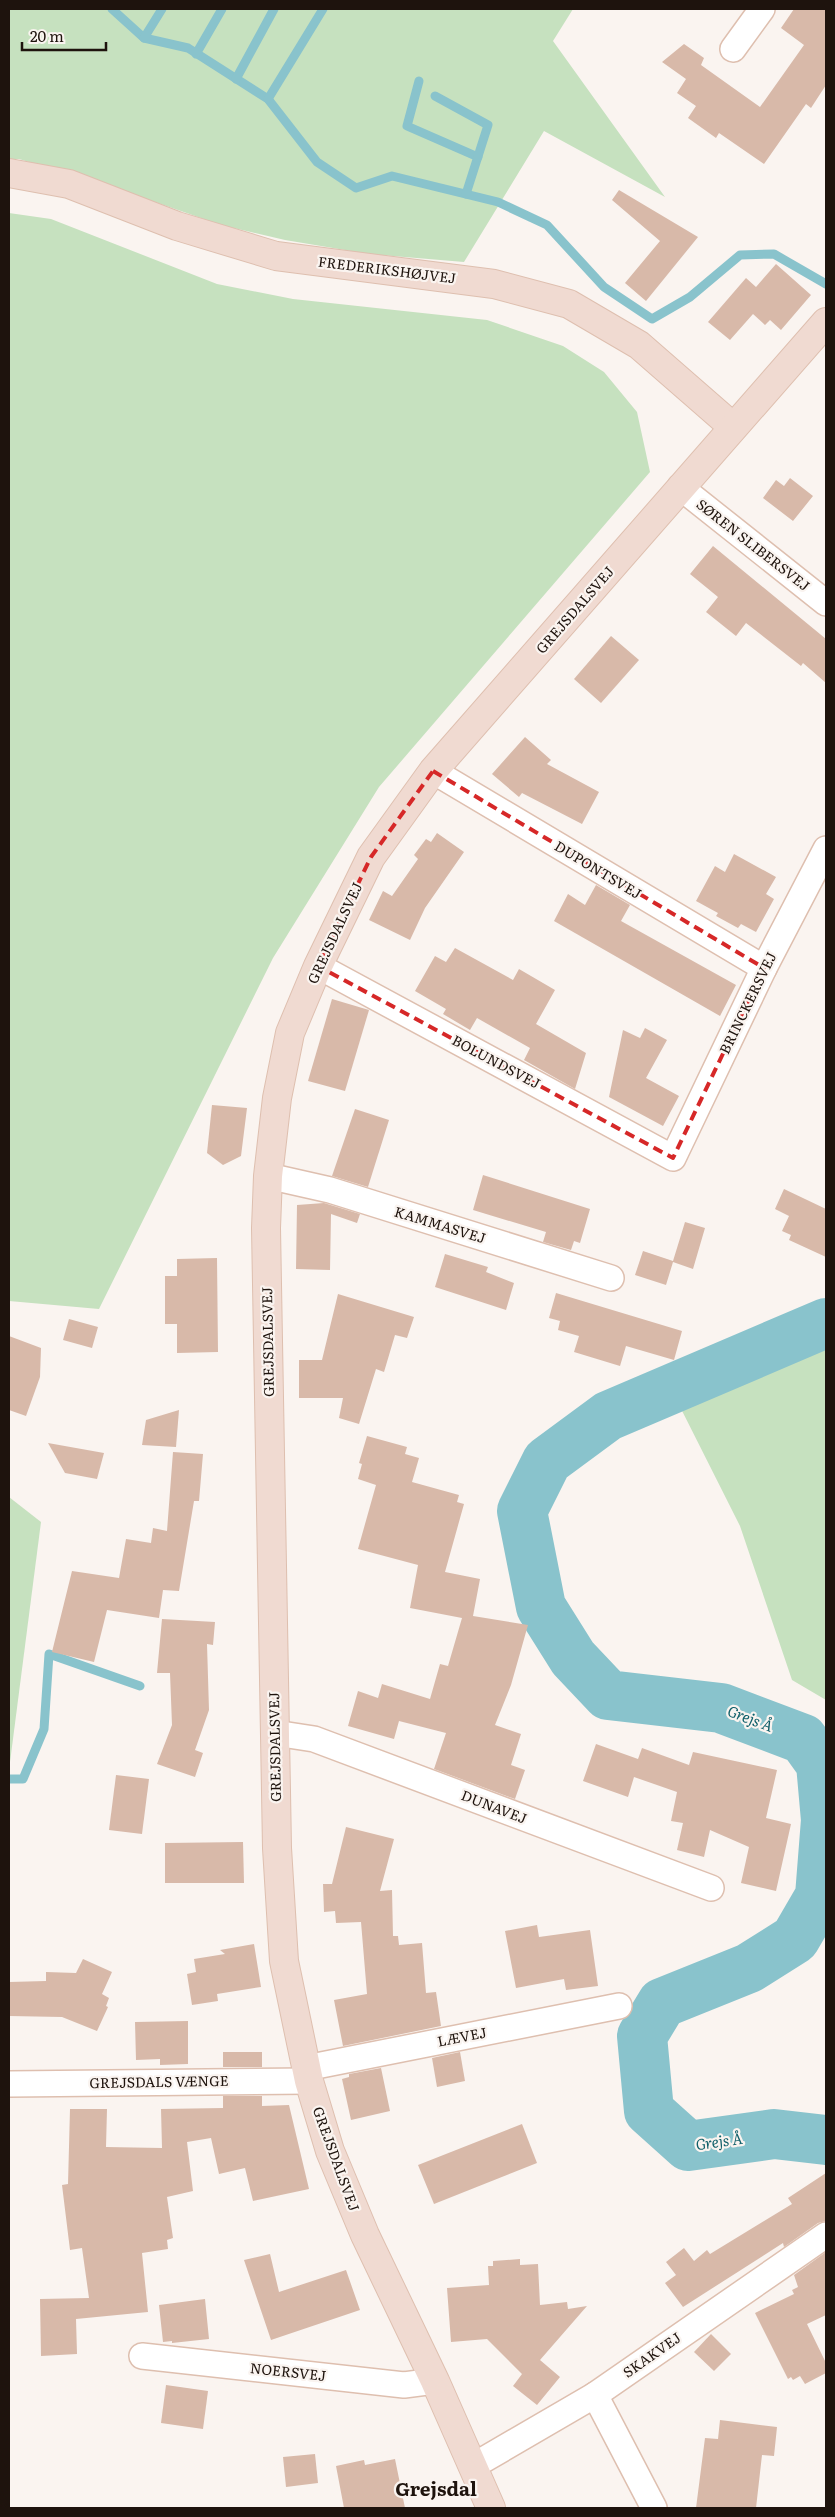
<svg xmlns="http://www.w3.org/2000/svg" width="835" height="2517" font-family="Literata,serif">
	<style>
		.green { fill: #c6e1bf }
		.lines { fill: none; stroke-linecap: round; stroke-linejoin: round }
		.stream { stroke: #89c3cc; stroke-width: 9 }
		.river { stroke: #89c3cc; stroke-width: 50 }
		.building { fill: #d8b9a9 }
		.street-casing { stroke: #debfaf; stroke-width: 28 }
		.secondary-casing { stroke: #debfaf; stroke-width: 30 }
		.street { stroke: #fff; stroke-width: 25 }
		.secondary { stroke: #f0dad1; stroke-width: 28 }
		.marked { fill: none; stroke: #d62828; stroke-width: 4; stroke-dasharray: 10 6; stroke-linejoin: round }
		.labels { text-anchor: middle; stroke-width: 4.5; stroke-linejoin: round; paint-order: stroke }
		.street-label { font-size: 14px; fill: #1e130d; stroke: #faf4f0 }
		.water-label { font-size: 15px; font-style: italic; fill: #11606a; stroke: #faf4f0 }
		.district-label { font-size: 19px; font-weight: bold; fill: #1e130d; stroke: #faf4f0 }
	</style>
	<rect width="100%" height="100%" fill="#faf4f0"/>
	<!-- green -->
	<g class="green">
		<polygon points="9,9 573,9 553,41 665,197 544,131 464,262 369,254 285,240 221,225 112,187 19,159 9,159"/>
		<polygon points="9,213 51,219 217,284 293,299 487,320 563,346 604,372 637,412 650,472 379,787 273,958 99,1309 9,1301"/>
		<polygon points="826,1304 826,1700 792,1680 740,1526 664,1375"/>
		<polygon points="9,1497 41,1522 9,1770"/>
	</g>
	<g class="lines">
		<!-- stream -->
		<g class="stream">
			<polyline points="112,9 144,38 188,48 268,99 317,162 356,188 392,176 498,202 547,225 604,287 652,319 690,297 740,255 774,254 826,284"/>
			<polyline points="144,38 162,9"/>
			<polyline points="196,54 222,9"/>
			<polyline points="236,79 274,9"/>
			<polyline points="419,81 407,126 478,157"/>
			<polyline points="435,96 488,125 466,194"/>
			<polyline points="268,99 323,9"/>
			<polyline points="9,1779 23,1779 44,1729 49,1654 140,1686"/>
		</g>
		<!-- river -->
		<polyline class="river" points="826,1323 608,1416 547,1461 522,1511 541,1607 573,1658 608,1695 721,1708 803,1739 821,1764 826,1820 820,1896 795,1939 749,1968 662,2003 642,2036 649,2111 688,2146 774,2134 826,2140"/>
	</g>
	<!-- building -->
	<g class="building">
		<polygon points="794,9 826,9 826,85 811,108 806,104 764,164 719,133 716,138 688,118 696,106 677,93 686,79 662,62 684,44 704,58 701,65 760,107 804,45 781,28"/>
		<polygon points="619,190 698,237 646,301 625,283 660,241 612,200"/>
		<polygon points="776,264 811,295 781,330 770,320 765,325 753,314 730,340 708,322 746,278 756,287"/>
		<polygon points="790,478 813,496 793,521 763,498 776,480 784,486"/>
		<polygon points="713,546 826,639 826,683 803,663 801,666 746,623 736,636 706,612 718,597 690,574"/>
		<polygon points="611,636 639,660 601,703 574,679"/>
		<polygon points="525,737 551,760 547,764 599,792 582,824 522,793 519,797 492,774"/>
		<polygon points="437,833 464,852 425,908 410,940 369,920 383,891 392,896 418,859 414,855 426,839 431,842"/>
		<polygon points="734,854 776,877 766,894 774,899 756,932 741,924 738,928 716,916 718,913 696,901 715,866 725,872"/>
		<polygon points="596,885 630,905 621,921 736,985 720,1016 554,921 568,894 585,905"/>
		<polygon points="455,948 513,980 519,969 555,990 536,1024 586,1053 575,1089 524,1060 530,1048 477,1018 470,1030 443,1014 446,1009 415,991 435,956 446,962"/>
		<polygon points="332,999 369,1010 345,1091 308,1081"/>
		<polygon points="645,1028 667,1040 646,1078 679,1096 663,1126 609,1097 623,1030 640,1038"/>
		<polygon points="212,1105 247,1108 241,1156 223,1165 207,1153"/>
		<polygon points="355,1109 389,1120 368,1187 332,1176"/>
		<polygon points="483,1175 590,1209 580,1243 574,1241 571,1250 543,1242 546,1232 473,1210"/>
		<polygon points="784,1189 826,1209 826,1257 789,1240 791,1235 782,1231 789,1216 775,1209"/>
		<polygon points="324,1203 360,1214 357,1223 331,1214 330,1270 296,1269 297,1205"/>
		<polygon points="685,1222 705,1228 693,1269 673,1262 666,1285 635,1275 643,1251 673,1261"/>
		<polygon points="445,1254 488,1267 486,1272 514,1283 506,1310 435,1287"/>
		<polygon points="217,1258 218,1352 177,1353 177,1324 165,1324 165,1276 177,1276 177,1259"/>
		<polygon points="556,1293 682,1331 674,1360 626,1346 620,1366 574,1352 579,1336 558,1330 560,1321 549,1318"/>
		<polygon points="338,1294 414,1317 407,1338 395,1335 384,1372 376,1369 359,1424 339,1418 343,1398 299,1398 299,1360 322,1360"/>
		<polygon points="69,1319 98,1327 92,1348 63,1340"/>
		<polygon points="9,1336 41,1348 40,1377 26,1416 9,1410"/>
		<polygon points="179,1410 176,1447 142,1445 146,1420"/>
		<polygon points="367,1436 407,1447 405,1454 419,1458 412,1482 459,1495 457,1502 464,1504 445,1572 480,1579 473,1616 528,1625 511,1685 495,1725 521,1734 511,1765 525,1770 515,1799 434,1769 446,1733 399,1721 394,1739 348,1726 358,1691 378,1698 382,1684 430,1699 440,1664 448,1666 462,1618 410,1608 418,1565 358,1549 376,1485 358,1479 362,1464 359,1463"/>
		<polygon points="48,1443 104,1453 97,1479 65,1473"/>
		<polygon points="173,1452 203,1454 199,1501 194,1501 179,1591 163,1590 159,1618 107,1610 94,1662 52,1652 72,1571 119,1578 126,1539 151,1543 153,1528 167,1531"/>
		<polygon points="162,1619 215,1622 213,1645 207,1644 209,1710 195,1750 203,1753 195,1777 157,1764 172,1725 170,1673 157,1673"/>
		<polygon points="596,1744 638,1759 642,1748 689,1765 693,1752 777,1770 766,1818 791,1824 776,1891 741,1883 749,1847 710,1830 704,1857 677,1850 683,1823 671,1821 677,1792 634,1777 628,1797 583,1781"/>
		<polygon points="116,1775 149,1779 142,1834 109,1830"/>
		<polygon points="346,1827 394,1839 380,1891 392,1890 393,1936 398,1936 399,1945 422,1943 426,1993 436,1992 441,2026 343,2046 334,2000 367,1994 361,1922 336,1923 335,1911 324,1912 323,1884 332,1884"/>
		<polygon points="243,1842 244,1883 165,1883 165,1843"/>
		<polygon points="537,1925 539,1937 590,1930 598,1986 566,1990 564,1979 516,1988 505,1931"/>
		<polygon points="254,1944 261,1987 217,1994 218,2001 192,2005 187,1974 196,1972 194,1959 225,1954 220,1950"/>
		<polygon points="83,1959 112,1972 102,1994 109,1998 106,2006 108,2007 97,2031 62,2017 9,2016 9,1982 46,1981 46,1972 76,1973"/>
		<polygon points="188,2021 188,2064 160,2065 160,2059 136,2060 135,2022"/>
		<rect x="223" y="2052" width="39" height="15"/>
		<polygon points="460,2052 465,2081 437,2087 432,2058"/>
		<polygon points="381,2068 390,2111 351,2120 342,2079 349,2077 349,2074"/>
		<polygon points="223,2096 262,2096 262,2106 289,2105 309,2189 253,2201 245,2168 219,2174 211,2138 187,2142 193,2191 167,2197 173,2238 167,2240 168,2249 142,2253 148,2312 76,2319 77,2354 41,2356 40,2299 89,2298 82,2248 70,2250 62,2185 68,2184 70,2109 107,2109 106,2147 162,2148 161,2109 223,2108"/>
		<polygon points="522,2124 537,2163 434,2204 418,2165"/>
		<polygon points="826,2173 826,2221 818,2223 784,2247 783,2243 683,2307 665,2283 676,2275 666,2262 684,2248 694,2261 707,2250 710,2254 792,2204 788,2198"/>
		<polygon points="826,2252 826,2315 807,2324 826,2363 826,2373 805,2384 800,2376 793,2380 791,2377 788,2379 755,2313 794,2294 792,2290 798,2287 794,2275"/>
		<polygon points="270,2254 279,2292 346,2270 360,2310 271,2340 244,2260"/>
		<polygon points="520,2259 520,2265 538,2264 540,2305 567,2302 568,2309 587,2306 540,2360 560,2377 537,2405 513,2386 522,2374 487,2339 451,2342 447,2288 489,2285 488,2266 493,2266 493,2261"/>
		<polygon points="205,2299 209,2339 172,2343 172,2341 163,2342 159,2305"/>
		<polygon points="711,2334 731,2354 714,2371 694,2352"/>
		<polygon points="166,2385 208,2391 203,2429 161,2423"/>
		<polygon points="720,2420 777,2427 774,2456 762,2455 756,2508 696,2508 705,2438 718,2439"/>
		<polygon points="315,2454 318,2483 286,2487 283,2457"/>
		<polygon points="395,2459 405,2508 344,2508 336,2466 364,2460 365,2465"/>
	</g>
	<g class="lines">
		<defs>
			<g id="street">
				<polyline points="733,49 762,9"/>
				<polyline points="680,487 826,603"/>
				<polyline points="433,771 764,968"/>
				<polyline points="318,966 673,1158 764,968 826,849"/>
				<polyline points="268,1176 330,1190 611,1278"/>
				<polyline points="275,1733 314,1739 711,1888"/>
				<polyline points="306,2068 619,2006"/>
				<polyline points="9,2084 309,2081"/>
				<polyline points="142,2356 404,2385 435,2381"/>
				<polyline points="595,2395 654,2508"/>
				<polyline points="473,2466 595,2395 826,2235"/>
			</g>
			<g id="secondary">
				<polyline points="9,173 69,184 177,226 276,256 494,284 569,304 639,345 733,427"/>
				<polyline points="491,2508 435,2381 365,2235 330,2151 309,2081 284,1961 277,1848 266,1228 268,1176 277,1098 290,1033 318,966 371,857 433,771 826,322"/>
			</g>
		</defs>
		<!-- street casing -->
		<use href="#street" class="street-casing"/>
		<!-- secondary casing -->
		<use href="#secondary" class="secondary-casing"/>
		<!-- street -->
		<use href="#street" class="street"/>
		<!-- secondary -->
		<use href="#secondary" class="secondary"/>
	</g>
	<!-- marked area -->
	<path class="marked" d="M433 771 764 968 673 1158 318 966 371 857Z"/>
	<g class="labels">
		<!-- street labels -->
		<g class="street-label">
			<text transform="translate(387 270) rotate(7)" y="5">FREDERIKSHØJVEJ</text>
			<text transform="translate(753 545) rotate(38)" y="5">SØREN SLIBERSVEJ</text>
			<text transform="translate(575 610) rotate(-49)" y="5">GREJSDALSVEJ</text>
			<text transform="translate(598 870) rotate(31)" y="5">DUPONTSVEJ</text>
			<text transform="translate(335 933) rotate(-65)" y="5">GREJSDALSVEJ</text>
			<text transform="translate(748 1003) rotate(-64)" y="5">BRINCKERSVEJ</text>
			<text transform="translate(496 1062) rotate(28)" y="5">BOLUNDSVEJ</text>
			<text transform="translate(440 1225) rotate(17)" y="5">KAMMASVEJ</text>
			<text transform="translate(268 1342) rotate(-91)" y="5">GREJSDALSVEJ</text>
			<text transform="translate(275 1747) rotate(-91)" y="5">GREJSDALSVEJ</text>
			<text transform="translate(494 1807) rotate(21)" y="5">DUNAVEJ</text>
			<text transform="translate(462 2037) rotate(-11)" y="5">LÆVEJ</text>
			<text transform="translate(159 2082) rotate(-1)" y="5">GREJSDALS VÆNGE</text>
			<text transform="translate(336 2159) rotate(70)" y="5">GREJSDALSVEJ</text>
			<text transform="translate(652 2355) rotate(-35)" y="5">SKAKVEJ</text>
			<text transform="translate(288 2372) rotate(6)" y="5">NOERSVEJ</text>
		</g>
		<!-- water labels -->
		<g class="water-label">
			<text transform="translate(750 1719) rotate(21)" y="5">Grejs Å</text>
			<text transform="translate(719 2142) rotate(-8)" y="5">Grejs Å</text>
		</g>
		<!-- district labels -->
		<g class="district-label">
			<text x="436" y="2496">Grejsdal</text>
		</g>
	</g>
	<!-- border -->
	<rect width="835" height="2517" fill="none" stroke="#1e130d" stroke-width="20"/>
	<!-- scale -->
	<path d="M22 42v8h84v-8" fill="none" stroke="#1e130d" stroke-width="2.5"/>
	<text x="30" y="42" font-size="15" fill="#1e130d" stroke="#faf4f0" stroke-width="4" paint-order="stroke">20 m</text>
</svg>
